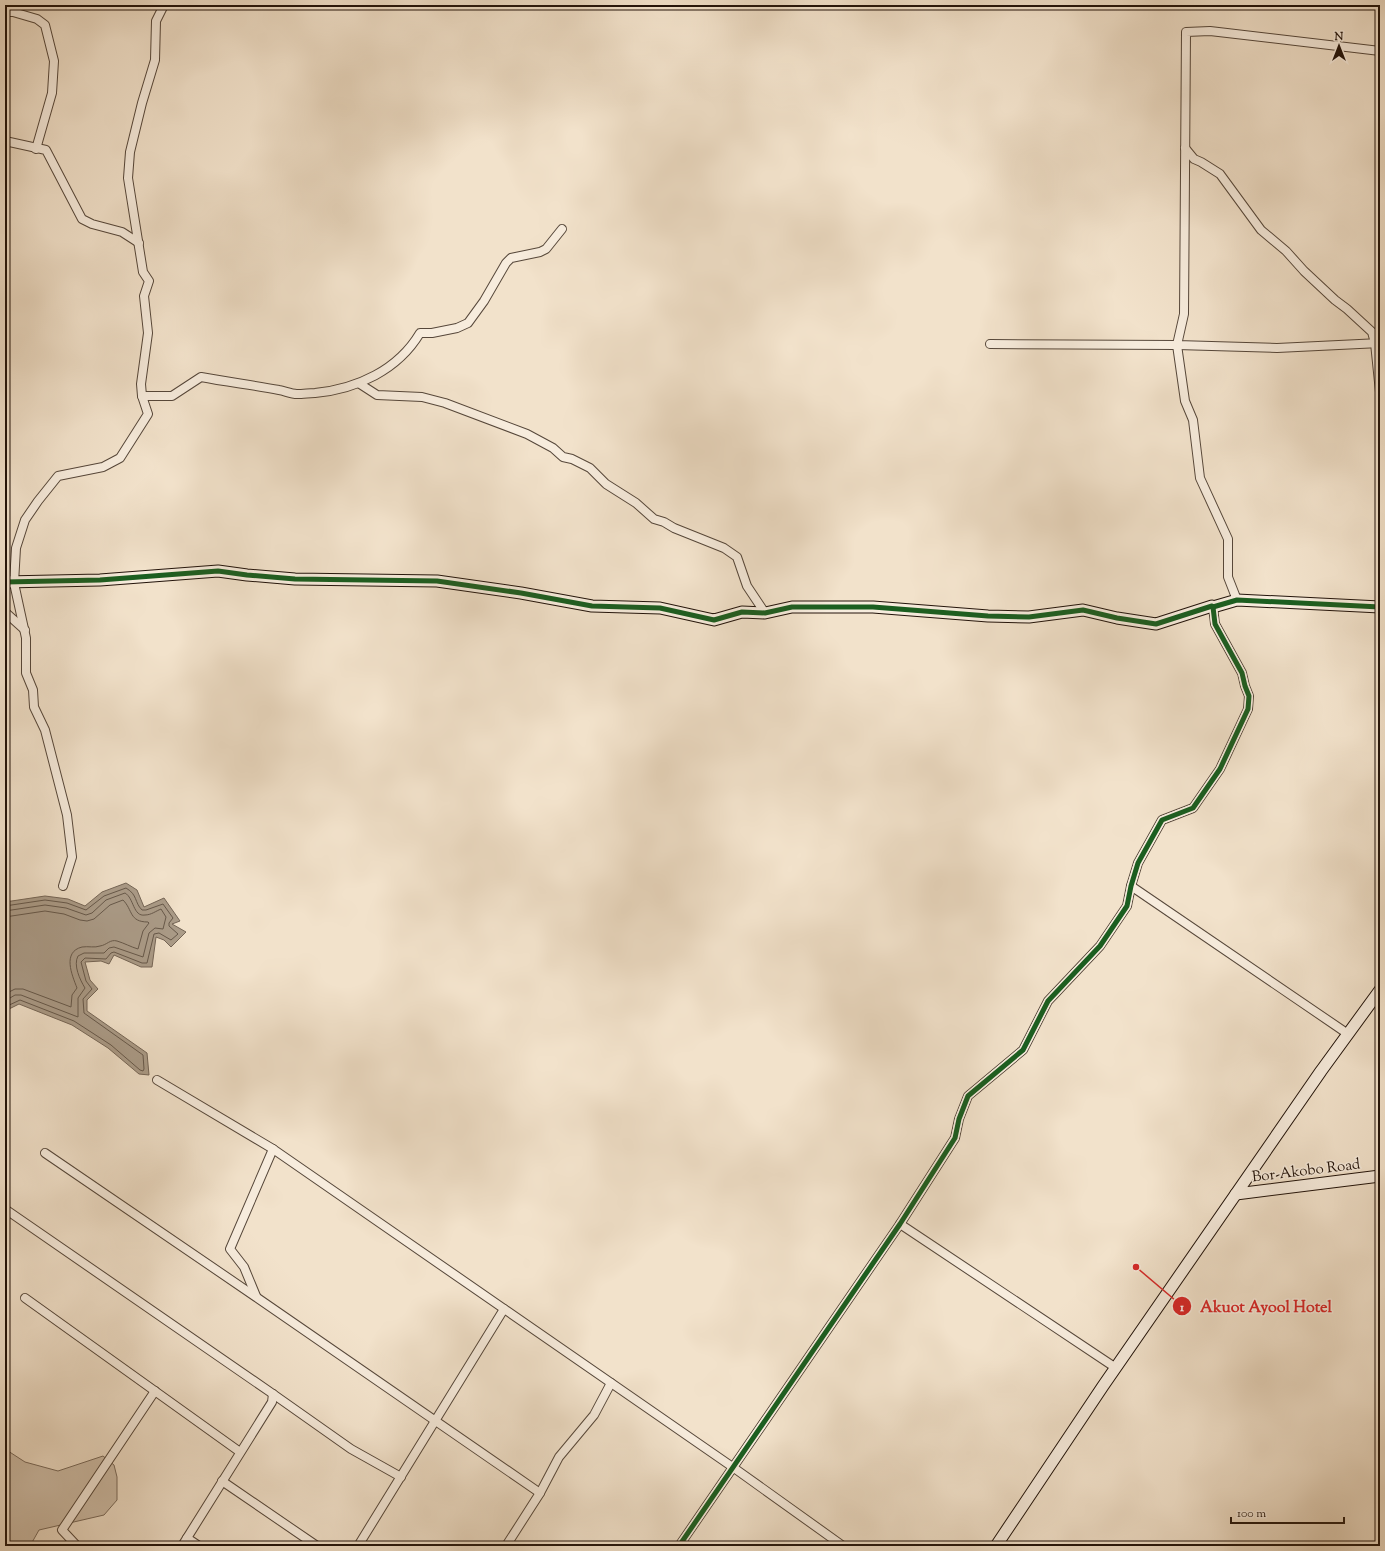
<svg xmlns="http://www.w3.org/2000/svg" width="1385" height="1551" font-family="'Sorts Mill Goudy',serif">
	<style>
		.green { fill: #cfbfaa; stroke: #78695a }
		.water { fill: #ab9c89; stroke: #746556 }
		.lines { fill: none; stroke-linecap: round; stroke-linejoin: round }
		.shore { stroke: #66584a; stroke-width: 1 }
		.street-casing { stroke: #56473a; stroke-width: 10 }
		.secondary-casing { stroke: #22130a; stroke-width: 13 }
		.street { stroke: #f7ecdd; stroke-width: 8 }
		.secondary { stroke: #f7ecdd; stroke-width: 11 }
		.cycleway-casing { stroke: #f7ecdd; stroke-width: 8 }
		.cycleway { stroke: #1b5e20; stroke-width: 5 }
		.labels { text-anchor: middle; stroke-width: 3; stroke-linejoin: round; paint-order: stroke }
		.street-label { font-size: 15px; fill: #22130a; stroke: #f7ecdd }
		.leader { fill: none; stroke: #d62828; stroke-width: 1.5 }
		.callout-dot { fill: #d62828; stroke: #f7ecdd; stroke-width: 1.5 }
		.mark-label { font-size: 12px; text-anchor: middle; font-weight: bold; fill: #fff }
		.callout-label { font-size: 16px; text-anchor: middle; font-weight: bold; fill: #d62828; stroke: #f7ecdd; stroke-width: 3; stroke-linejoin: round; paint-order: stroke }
	</style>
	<rect width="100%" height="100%" fill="#f2e2cb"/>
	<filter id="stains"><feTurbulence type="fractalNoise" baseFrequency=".005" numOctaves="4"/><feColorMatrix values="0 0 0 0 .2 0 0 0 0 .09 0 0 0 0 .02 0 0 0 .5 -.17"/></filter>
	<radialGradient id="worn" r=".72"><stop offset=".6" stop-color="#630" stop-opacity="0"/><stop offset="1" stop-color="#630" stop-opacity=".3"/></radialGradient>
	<!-- green -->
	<polygon class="green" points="5,1449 25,1462 58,1471 103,1456 114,1465 117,1477 117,1500 104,1515 39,1530 30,1546 5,1546"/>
	<!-- water -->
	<polygon class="water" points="126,883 137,890 144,907 164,898 180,921 172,924 186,932 171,947 164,940 156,937 152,967 141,967 114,955 109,964 101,961 85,962 90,980 98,989 87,1000 87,1011 147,1053 149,1075 139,1074 108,1048 72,1025 19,1004 5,1011 5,902 45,896 68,899 85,906 102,892"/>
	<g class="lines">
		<!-- shore -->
		<g class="shore">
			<path d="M5 906 45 900 67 903 86 910 104 896 126 888C138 895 134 902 142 910H146L163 904 173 918 169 923V926L178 934 171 940 159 933 154 934 147 963H142L114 952 111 953 106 959 85 958 81 962 86 981 92 989 83 999 84 1013 143 1055 144 1069 143 1071 140 1070 111 1045 74 1021 20 1000 5 1007"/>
			<path d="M5 911 45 905 66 908 86 915 92 913 106 900 125 893C134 898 133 917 145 915 151 915 156 911 161 909L166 917 163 929 155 928 149 933 143 957 114 947 109 948 104 953H84L78 956C73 965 80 980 85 988L78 998V1017L21 995H15L5 1001"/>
			<path d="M5 917 45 911 64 914 80 920 87 921 94 919 110 905 123 900C133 910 129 922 148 922L149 923 143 931 138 949C131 947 124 943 117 941 110 939 107 945 100 946 95 948 88 946 82 947 62 952 72 975 77 988L72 995 71 1007 23 989H15L5 994"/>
		</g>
		<defs>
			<g id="street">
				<polyline points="5,12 13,12 37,19 45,25 54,61 52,93 36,149"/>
				<polyline points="1380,51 1210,31 1186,32 1184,314 1177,345 1277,348 1380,343"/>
				<polyline points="5,141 46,150 82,219 92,224 122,232 139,243"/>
				<polyline points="1185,148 1194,159 1201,162 1220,174 1261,230 1286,251 1304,271 1335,300 1347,309 1372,332 1375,343 1380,392"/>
				<polyline points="990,344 1177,345 1185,401 1193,420 1200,478 1228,539 1228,577 1237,600"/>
				<polyline points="360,384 377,395 422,397 445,403 527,434 553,448 563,457 572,459 590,468 606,484 636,503 654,519 664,522 674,528 724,548 737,557 747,586 765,613"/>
				<path d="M142 396H172L201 377C227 382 253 385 279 390 285 391 291 394 297 394 303 394 310 393 315 393 357 389 398 370 420 333H432L457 328 468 323 484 301 506 263 511 258 540 252 546 249 562 229"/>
				<polyline points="5,612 25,630"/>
				<polyline points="63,886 72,857 67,815 45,730 34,707 33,690 26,673 26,638 14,583 16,548 25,520 38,501 58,476 103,467 120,458 148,414 142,396 141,384 148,333 144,296 149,281 143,272 128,178 130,152 142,103 155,60 156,21 164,5"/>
				<polyline points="1131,886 1348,1034"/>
				<polyline points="157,1080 273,1149 734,1468 843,1546"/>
				<polyline points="45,1153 256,1297 540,1493"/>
				<polyline points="5,1209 273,1394 351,1449 401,1477"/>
				<polyline points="900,1224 1116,1368"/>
				<polyline points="256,1296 244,1267 230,1249 273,1149"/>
				<polyline points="25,1298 240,1452"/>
				<polyline points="222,1481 317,1546"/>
				<polyline points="187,1538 199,1546"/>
				<polyline points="77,1546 62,1530 155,1391"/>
				<polyline points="182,1546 272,1402 273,1394"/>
				<polyline points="358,1546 504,1309"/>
				<polyline points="506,1546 540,1493 559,1457 594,1415 611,1383"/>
				<polyline points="679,1546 900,1224 955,1138 959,1119 968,1096 1023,1050 1048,1001 1100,946 1127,906 1131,886 1138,863 1162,820 1193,808 1220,769 1248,709 1249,696 1245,686 1242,673 1215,624 1213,607"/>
			</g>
			<g id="secondary">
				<polyline points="5,582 100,580 218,571 247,575 295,579 437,581 521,593 592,606 660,608 714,620 742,612 765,613 792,607 873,607 988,616 1029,617 1083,610 1117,618 1156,624 1212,606 1213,607 1237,600 1380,607"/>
				<polyline points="1236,1194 1380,1176"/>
				<polyline points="996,1546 1103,1386 1321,1071 1380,990"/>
			</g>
		</defs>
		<!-- street casing -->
		<use href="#street" class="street-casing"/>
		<!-- secondary casing -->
		<use href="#secondary" class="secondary-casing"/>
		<!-- street -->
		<use href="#street" class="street"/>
		<!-- secondary -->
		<use href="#secondary" class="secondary"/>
		<defs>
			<g id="cycleway">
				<polyline points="5,582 100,580 218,571 247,575 295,579 437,581 521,593 592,606 660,608 714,620 742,612 765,613 792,607 873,607 988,616 1029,617 1083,610 1117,618 1156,624 1212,606 1213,607 1237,600 1380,607"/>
				<polyline points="679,1546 900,1224 955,1138 959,1119 968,1096 1023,1050 1048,1001 1100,946 1127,906 1131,886 1138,863 1162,820 1193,808 1220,769 1248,709 1249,696 1245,686 1242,673 1215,624 1213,607"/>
			</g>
		</defs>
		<!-- cycleway casing -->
		<use href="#cycleway" class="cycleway-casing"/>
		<!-- cycleway -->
		<use href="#cycleway" class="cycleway"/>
	</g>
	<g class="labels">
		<!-- street labels -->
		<g class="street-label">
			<text transform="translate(1306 1170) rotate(-7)" y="5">Bor-Akobo Road</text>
		</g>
	</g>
	<!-- callouts -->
	<path class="leader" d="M1136 1267L1182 1306"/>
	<g class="callout-dot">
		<circle cx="1136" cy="1267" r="4"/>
		<circle cx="1182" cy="1306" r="10"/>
	</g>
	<g class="mark-label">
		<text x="1182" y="1311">1</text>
	</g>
	<g class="callout-label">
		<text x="1266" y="1312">Akuot Ayool Hotel</text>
	</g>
	<!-- margin -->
	<rect width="1385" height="1551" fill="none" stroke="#f2e2cb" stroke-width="20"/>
	<rect x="6" y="6" width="1373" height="1539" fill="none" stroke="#22130a" stroke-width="2"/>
	<rect x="10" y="10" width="1365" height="1531" fill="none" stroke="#22130a"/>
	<!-- north arrow -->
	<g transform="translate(1339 46)" stroke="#f7ecdd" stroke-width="3" paint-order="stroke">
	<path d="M0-3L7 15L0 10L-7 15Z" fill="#22130a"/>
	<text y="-6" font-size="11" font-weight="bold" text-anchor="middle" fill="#22130a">N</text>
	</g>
	<!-- scale -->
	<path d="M1231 1517v6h113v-6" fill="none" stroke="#22130a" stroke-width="2"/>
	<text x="1237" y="1517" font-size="12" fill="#22130a" stroke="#f7ecdd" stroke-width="3" paint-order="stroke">100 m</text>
	<rect width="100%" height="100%" filter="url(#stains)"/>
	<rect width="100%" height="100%" fill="url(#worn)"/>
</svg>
